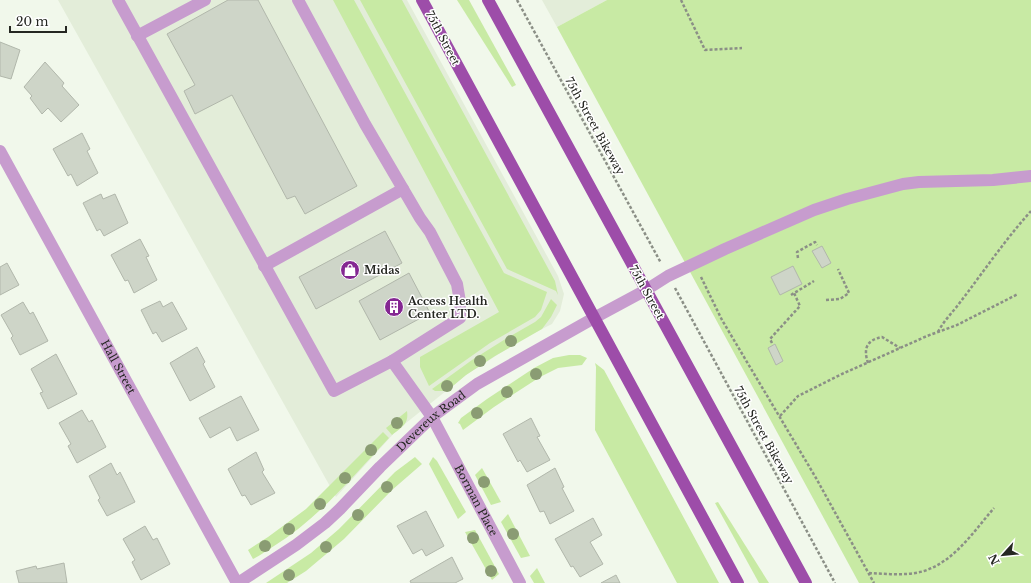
<svg xmlns="http://www.w3.org/2000/svg" width="1031" height="583" font-family="'Libre Baskerville',serif">
	<style>
		.built { fill: #e3edd9 }
		.green { fill: #c8eaa4 }
		.building { fill: #ced5c8; stroke: #b1b7ab }
		.lines { fill: none; stroke-linecap: round; stroke-linejoin: round }
		.path { stroke: #8b8f86; stroke-width: 2.5; stroke-dasharray: 3 2; stroke-linecap: butt }
		.minor { stroke: #c79cce; stroke-width: 12 }
		.major { stroke: #9d4da9; stroke-width: 12 }
		.tree { fill: #8a9c73 }
		.labels { text-anchor: middle; stroke-width: 3; stroke-linejoin: round; paint-order: stroke }
		.street-label { font-size: 11px; fill: #252722; stroke: #fff }
		.poi-label { font-size: 11px; font-weight: bold; fill: #252722; stroke: #fff; text-anchor: start }
	</style>
	<rect width="100%" height="100%" fill="#f1f8eb"/>
	<!-- built -->
	<g class="built">
		<polygon points="58,0 407,0 558,276 564,294 560,311 552,324 522,339 466,375 396,431 336,497"/>
		<polygon points="542,0 607,0 557,27"/>
	</g>
	<!-- green -->
	<g class="green">
		<polygon points="333,0 354,0 504,273 547,292 541,310 535,317 490,343 429,386 420,367 420,357 499,312"/>
		<polygon points="360,0 402,0 555,281 558,295 556,291 507,269"/>
		<polygon points="457,0 469,0 516,85 512,87"/>
		<polygon points="607,0 1031,0 1031,583 859,583 557,27"/>
		<polygon points="551,299 557,305 551,317 542,329 495,356 466,375 447,391 435,391 432,389 472,360 507,338 535,322 541,317"/>
		<polygon points="569,355 580,355 587,358 582,365 558,368 540,377 494,407 463,430 460,424 458,423 461,418 487,399 534,368 553,358"/>
		<polygon points="595,363 604,370 719,583 677,583 595,430 596,367"/>
		<path d="M407 411C409 424 402 427 392 435L386 428Z"/>
		<path d="M383 432 389 438C353 476 319 518 274 546 267 550 260 556 253 559L248 550 268 537 306 509Z"/>
		<polygon points="415,457 422,464 392,490 344,539 306,571 287,583 266,583 311,553 339,529 395,472"/>
		<polygon points="433,457 437,461 466,512 458,519 429,464"/>
		<polygon points="482,468 501,502 491,505 475,475"/>
		<polygon points="718,502 769,583 759,583 715,503"/>
		<polygon points="508,514 530,556 521,558 501,522"/>
		<polygon points="475,530 499,574 492,580 465,532"/>
		<polygon points="537,568 545,583 534,583 530,576"/>
	</g>
	<!-- building -->
	<g class="building">
		<polygon points="228,0 258,0 357,186 305,214 295,196 287,199 232,95 195,114 184,91 195,85 167,34"/>
		<polygon points="0,42 20,50 11,79 0,76"/>
		<polygon points="45,62 64,83 62,86 79,105 61,122 48,108 42,114 30,98 32,96 24,87"/>
		<polygon points="82,133 90,149 87,151 98,173 77,186 71,174 68,176 53,149"/>
		<polygon points="101,194 103,199 115,194 128,223 104,236 100,229 97,231 83,203"/>
		<polygon points="385,231 402,263 316,309 299,277"/>
		<polygon points="140,239 149,256 146,257 157,280 134,293 128,280 125,281 111,255"/>
		<polygon points="822,246 831,263 822,268 812,251"/>
		<polygon points="7,263 19,285 0,295 0,267"/>
		<polygon points="793,266 802,284 780,295 771,277"/>
		<polygon points="409,273 430,313 380,340 359,301"/>
		<polygon points="160,301 163,307 172,302 187,329 162,342 156,332 153,334 141,310"/>
		<polygon points="23,302 30,314 33,312 48,341 20,355 11,338 13,336 1,315"/>
		<polygon points="775,344 783,361 776,365 768,348"/>
		<polygon points="197,347 205,362 203,364 215,387 190,401 170,363"/>
		<polygon points="56,354 77,394 48,409 40,393 43,392 31,369"/>
		<polygon points="241,396 259,430 237,441 230,427 210,438 199,418"/>
		<polygon points="82,410 89,422 92,420 106,447 77,463 68,446 71,444 59,423"/>
		<polygon points="531,418 540,436 537,437 550,460 527,472 520,460 518,462 503,434"/>
		<polygon points="256,452 264,470 262,472 275,493 251,505 245,495 242,496 228,469"/>
		<polygon points="111,463 117,475 120,472 135,502 107,516 98,500 100,498 89,476"/>
		<polygon points="555,468 564,487 562,488 574,511 550,524 544,511 540,512 527,485"/>
		<polygon points="426,511 444,546 426,556 422,549 413,554 397,526"/>
		<polygon points="593,518 602,535 590,542 603,564 580,577 573,566 571,567 555,539"/>
		<polygon points="145,526 153,540 157,538 170,564 141,580 132,562 135,560 123,539"/>
		<polygon points="452,557 463,579 455,583 411,583 410,581"/>
		<polygon points="64,563 67,583 19,583 16,571 36,566 37,569"/>
		<polygon points="616,575 620,583 601,583"/>
	</g>
	<g class="lines">
		<!-- path -->
		<g class="path">
			<polyline points="517,0 661,263"/>
			<polyline points="681,0 705,50 742,48"/>
			<polyline points="798,258 797,252 815,242 817,245"/>
			<polyline points="701,277 722,320 816,478 874,583"/>
			<polyline points="675,288 835,583"/>
			<polyline points="791,295 814,281"/>
			<polyline points="826,300 840,299 849,293 838,269"/>
			<path d="M938 332C943 322 951 314 958 305 982 274 1004 241 1031 211"/>
			<polyline points="772,343 770,339 800,306 794,293"/>
			<path d="M868 363C863 348 867 340 882 337L900 348"/>
			<polyline points="780,416 798,396 842,374 927,336 957,325 1018,294"/>
			<path d="M869 573C887 574 907 576 924 571 955 561 974 531 994 508"/>
		</g>
		<!-- minor -->
		<g class="minor">
			<path id="s1" d="M118 0 334 391 392 361 432 417 520 583"/>
			<polyline points="298,0 365,124 420,218 430,232 457,284 460,302 460,318 392,361"/>
			<polyline points="137,36 205,0"/>
			<path id="s2" d="M0 151 237 583"/>
			<polyline points="264,266 403,189"/>
			<path id="s3" d="M238 583 296 545 325 523 340 509 380 467 432 417 477 384 594 318 646 290 668 276 725 249 814 210 847 199 903 184 919 182 993 180 1031 176"/>
		</g>
		<!-- major -->
		<g class="major">
			<polyline points="422,0 738,583"/>
			<polyline points="488,0 806,583"/>
		</g>
	</g>
	<!-- trees -->
	<g class="tree">
		<circle cx="511" cy="341" r="6"/>
		<circle cx="480" cy="361" r="6"/>
		<circle cx="536" cy="374" r="6"/>
		<circle cx="447" cy="386" r="6"/>
		<circle cx="507" cy="392" r="6"/>
		<circle cx="477" cy="413" r="6"/>
		<circle cx="397" cy="423" r="6"/>
		<circle cx="371" cy="450" r="6"/>
		<circle cx="345" cy="478" r="6"/>
		<circle cx="484" cy="482" r="6"/>
		<circle cx="387" cy="487" r="6"/>
		<circle cx="320" cy="504" r="6"/>
		<circle cx="358" cy="515" r="6"/>
		<circle cx="289" cy="529" r="6"/>
		<circle cx="513" cy="534" r="6"/>
		<circle cx="473" cy="538" r="6"/>
		<circle cx="265" cy="546" r="6"/>
		<circle cx="326" cy="547" r="6"/>
		<circle cx="491" cy="571" r="6"/>
		<circle cx="289" cy="575" r="6"/>
	</g>
	<!-- icons -->
	<defs>
		<symbol id="shop-disc" viewBox="-11 -11 22 22"><circle r="9.5" fill="#842792" stroke="#fff"/><path d="M-5-2.5h2.3a2.7 3.5 0 0 1 5.4 0H5L5.5 6h-11ZM-1.5-2.5h3a1.5 2.3 0 0 0-3 0Z" fill="#fff"/></symbol>
		<symbol id="building-disc" viewBox="-11 -11 22 22"><circle r="9.5" fill="#842792" stroke="#fff"/><path d="M-4-6H4V6H1V3H-1V6H-4ZM-2.5-4.3h1.7v1.8h-1.7ZM.8-4.3h1.7v1.8H.8ZM-2.5-1h1.7V.8h-1.7ZM.8-1h1.7V.8H.8Z" fill="#fff"/></symbol>
	</defs>
	<g fill-rule="evenodd">
		<use href="#shop-disc" x="339" y="259" width="22" height="22"/>
		<use href="#building-disc" x="383" y="296" width="22" height="22"/>
	</g>
	<g class="labels">
		<!-- street labels -->
		<g class="street-label">
			<text transform="translate(443 38) rotate(62)" y="4">75th Street</text>
			<text transform="translate(595 126) rotate(61)" y="4">75th Street Bikeway</text>
			<text transform="translate(647 292) rotate(61)" y="4">75th Street</text>
			<text dy="4" stroke="none"><textPath href="#s2" startOffset="246">Hall Street</textPath></text>
			<text dy="4" stroke="none"><textPath href="#s3" startOffset="253">Devereux Road</textPath></text>
			<text transform="translate(764 435) rotate(61)" y="4">75th Street Bikeway</text>
			<text dy="4" stroke="none"><textPath href="#s1" startOffset="675">Borman Place</textPath></text>
		</g>
		<!-- poi labels -->
		<g class="poi-label">
			<text x="364" y="274">Midas</text>
			<text x="408" y="305">Access Health<tspan x="408" dy="13">Center LTD.</tspan></text>
		</g>
	</g>
	<!-- north arrow -->
	<g transform="translate(1003 555) rotate(243)" stroke="#ffffff" stroke-width="3" paint-order="stroke">
	<path d="M0-3L7 15L0 10L-7 15Z" fill="#252722"/>
	<text y="-6" font-size="11" font-weight="bold" text-anchor="middle" fill="#252722">N</text>
	</g>
	<!-- scale -->
	<path d="M10 26v6h56v-6" fill="none" stroke="#252722" stroke-width="2"/>
	<text x="16" y="26" font-size="12" fill="#252722" stroke="#ffffff" stroke-width="3" paint-order="stroke">20 m</text>
</svg>
